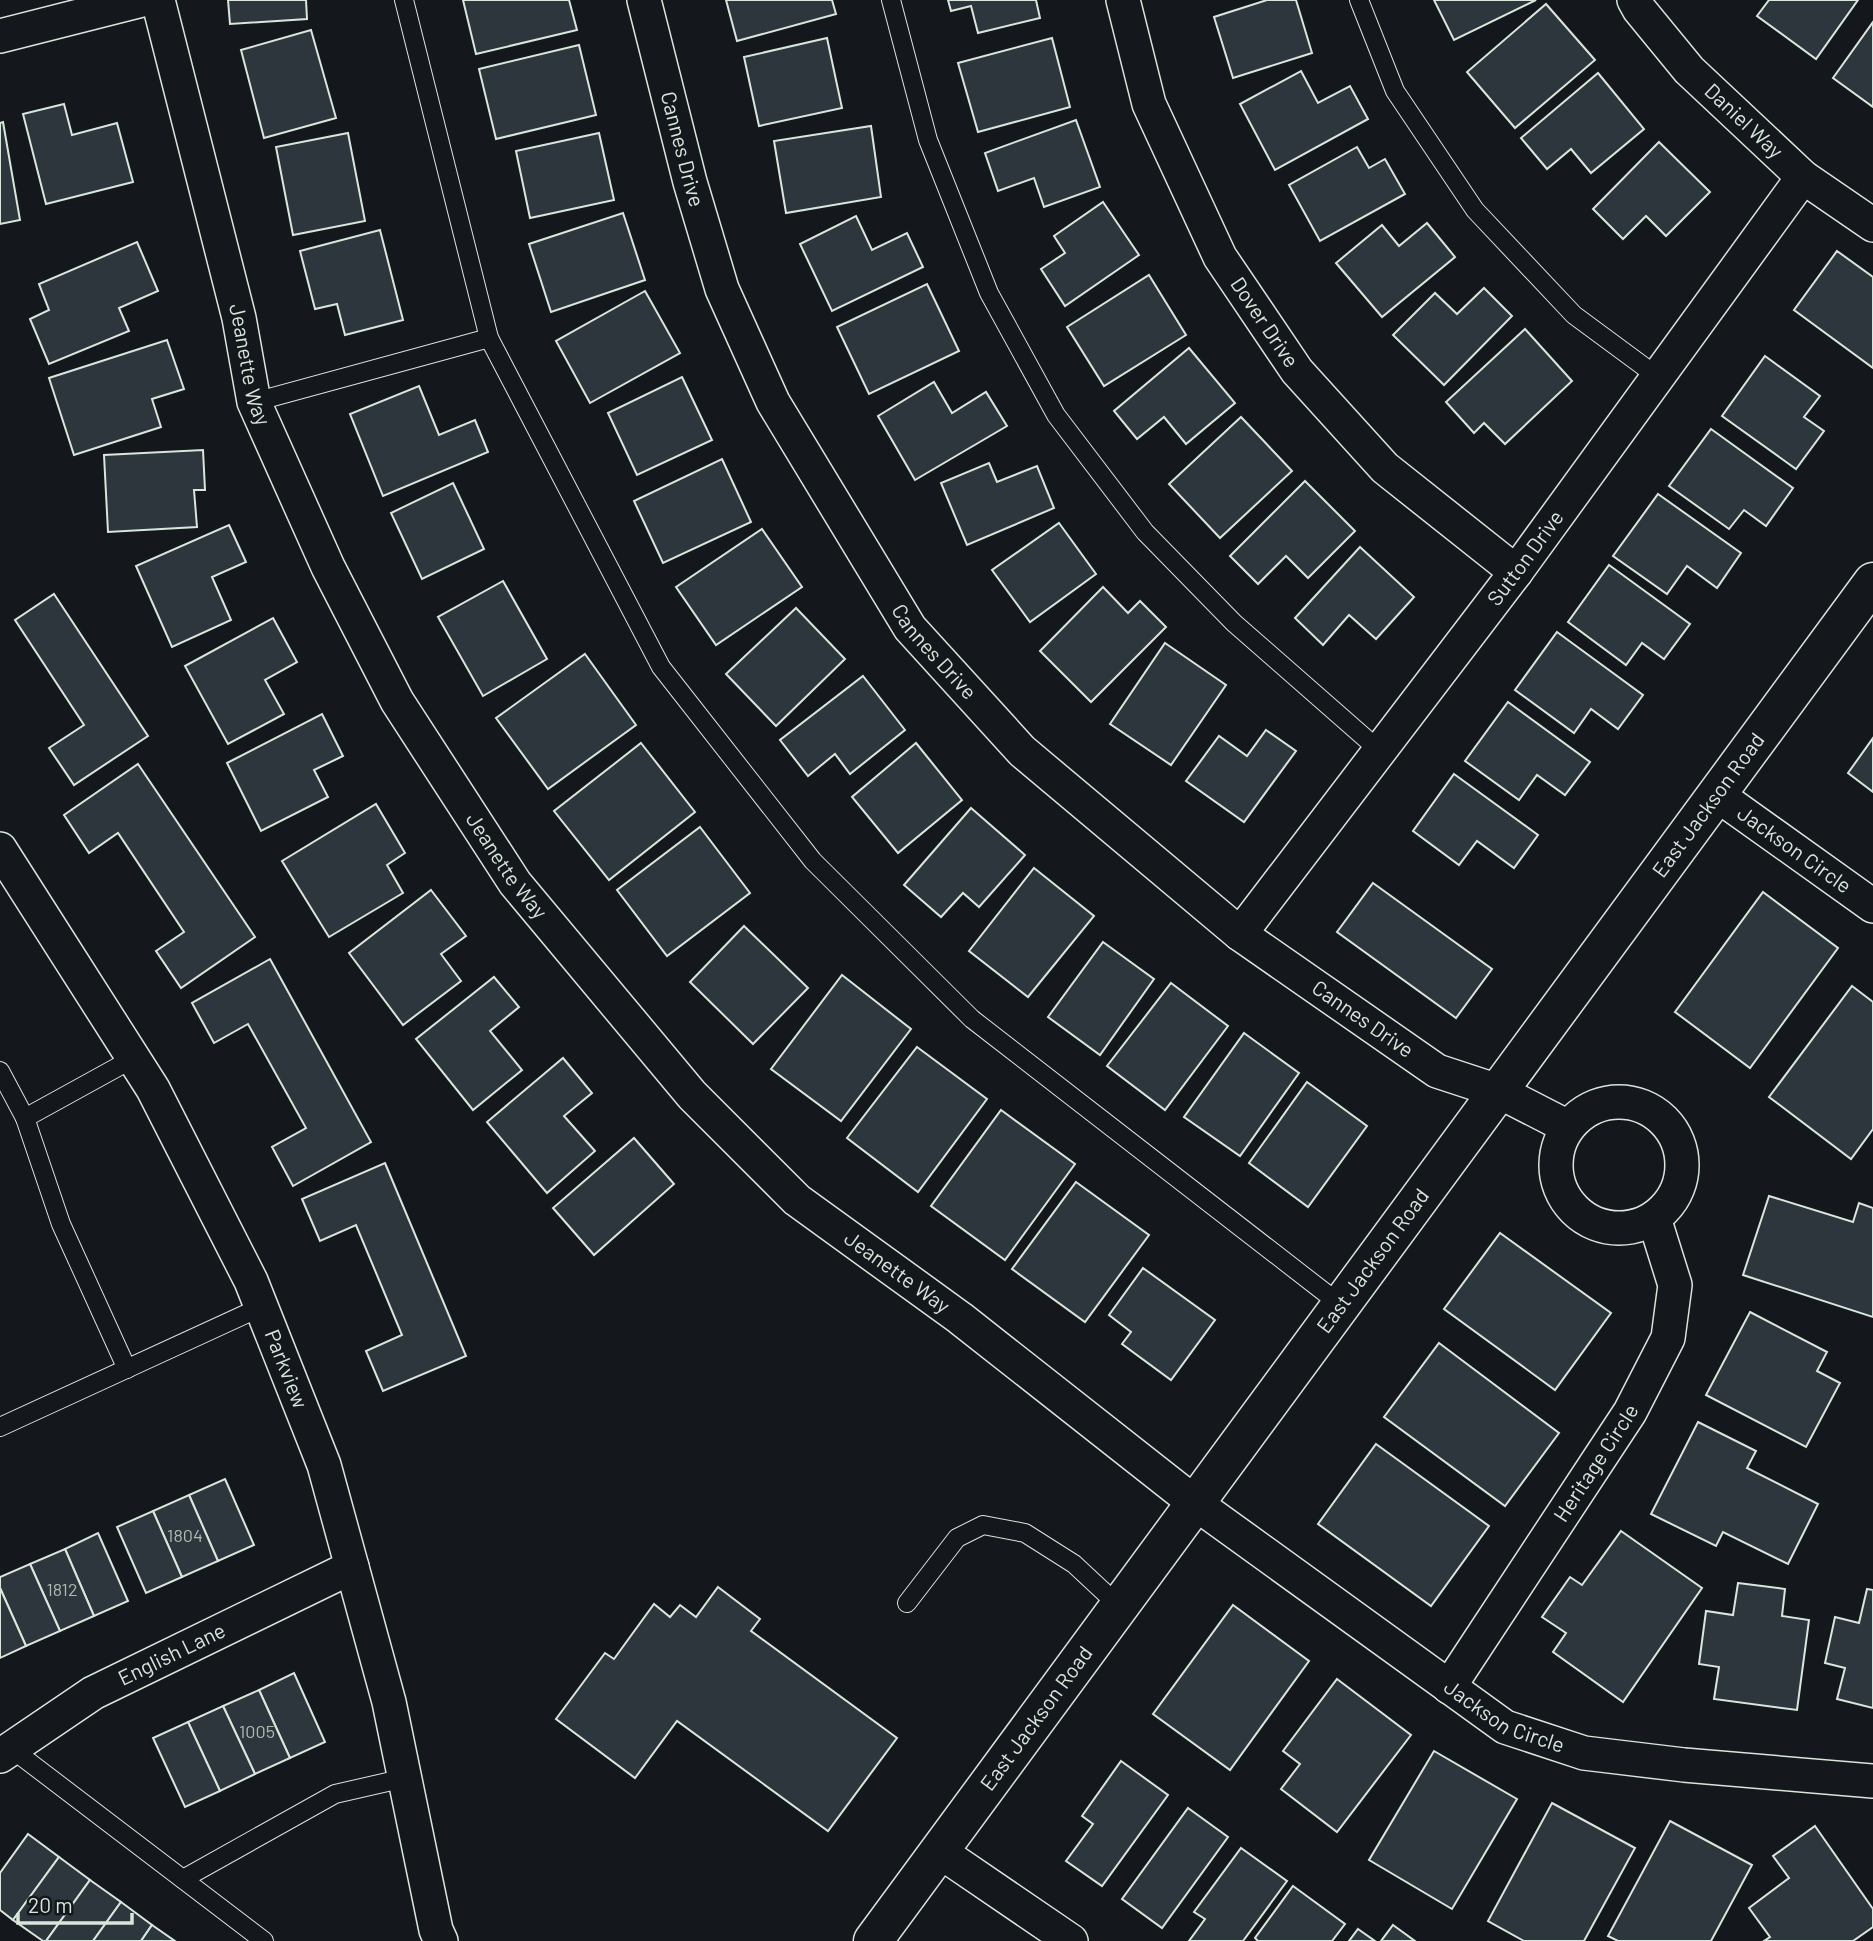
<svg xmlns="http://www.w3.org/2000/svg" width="1873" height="1941" font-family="Barlow,sans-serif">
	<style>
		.building { fill: #2c363c; stroke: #d8e6dc; stroke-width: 2 }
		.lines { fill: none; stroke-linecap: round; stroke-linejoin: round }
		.lane-casing { stroke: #d8e6dc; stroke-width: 20 }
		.street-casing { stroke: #d8e6dc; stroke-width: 36 }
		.secondary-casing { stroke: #d8e6dc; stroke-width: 41 }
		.lane { stroke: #14181c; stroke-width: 18 }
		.street { stroke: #14181c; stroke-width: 33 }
		.secondary { stroke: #14181c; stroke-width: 38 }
		.labels { text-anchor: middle; stroke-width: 5; stroke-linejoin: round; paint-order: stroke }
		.number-label { font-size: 18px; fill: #adbab4 }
		.street-label { font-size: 21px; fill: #d8e6dc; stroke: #14181c }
	</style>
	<rect width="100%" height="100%" fill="#14181c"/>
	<!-- building -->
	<g class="building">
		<polygon points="228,0 306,0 307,19 230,24"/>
		<polygon points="463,0 569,0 577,30 476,54"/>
		<polygon points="726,0 832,0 836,14 737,41"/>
		<polygon points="948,0 1036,0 1040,18 978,33 971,6 951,11"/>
		<polygon points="1267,0 1296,0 1312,53 1233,78 1214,17"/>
		<polygon points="1434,0 1536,0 1454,40"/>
		<polygon points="1769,0 1858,0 1816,59 1757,16"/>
		<polygon points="1546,4 1595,60 1515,128 1467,72"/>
		<polygon points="1873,22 1873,107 1833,78"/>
		<polygon points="311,30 336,118 264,138 241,50"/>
		<polygon points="827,38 842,108 759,126 744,57"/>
		<polygon points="1052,38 1070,107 978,132 958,63"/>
		<polygon points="579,45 596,115 496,139 479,69"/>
		<polygon points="1301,71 1318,103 1350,86 1368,119 1275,170 1240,104"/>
		<polygon points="1598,73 1644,129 1591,173 1571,149 1547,169 1521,138"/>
		<polygon points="64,104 72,135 117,123 133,182 46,204 23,114"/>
		<polygon points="1076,120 1100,187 1044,207 1034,178 998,191 985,153"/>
		<polygon points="3,122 20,220 0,224 0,123"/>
		<polygon points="871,126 881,197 786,213 774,141"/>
		<polygon points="348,133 365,221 293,235 276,147"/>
		<polygon points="599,133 614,200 530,218 516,151"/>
		<polygon points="1659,142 1710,192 1666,236 1646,216 1623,239 1593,209"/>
		<polygon points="1357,147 1369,168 1385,159 1405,194 1320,241 1289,185"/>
		<polygon points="1103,202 1139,255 1065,306 1041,269 1065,253 1054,236"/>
		<polygon points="623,213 645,280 551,312 529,244"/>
		<polygon points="856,216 872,250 907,233 923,267 832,311 800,244"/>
		<polygon points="1427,223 1455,257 1382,317 1336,263 1382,225 1399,246"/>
		<polygon points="380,230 403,320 345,335 337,304 315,309 300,251"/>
		<polygon points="137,242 158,291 119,308 129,331 49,364 30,319 49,310 39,284"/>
		<polygon points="1837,251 1873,277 1873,368 1794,310"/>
		<polygon points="1149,275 1186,335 1104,386 1067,327"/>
		<polygon points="927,284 959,351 869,394 837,327"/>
		<polygon points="1484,288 1512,316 1444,385 1393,335 1435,293 1457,314"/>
		<polygon points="645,291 680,353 590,403 556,341"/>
		<polygon points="1525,329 1572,381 1505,444 1484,423 1474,433 1446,402"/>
		<polygon points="167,340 184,389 152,399 161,427 74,455 49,378"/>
		<polygon points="1189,348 1235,403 1186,444 1164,417 1137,439 1114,411"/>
		<polygon points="1765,356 1820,396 1804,417 1824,431 1796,469 1722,416"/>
		<polygon points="682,377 712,440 637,475 608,413"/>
		<polygon points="934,382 952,413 986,392 1007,426 915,480 878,416"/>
		<polygon points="419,386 439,435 475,420 488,452 383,496 350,414"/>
		<polygon points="1241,417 1292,471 1220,538 1169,484"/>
		<polygon points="1711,429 1793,488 1766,526 1744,510 1729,529 1669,486"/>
		<polygon points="203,450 205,490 194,490 197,527 108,532 104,455"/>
		<polygon points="722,459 751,522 663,563 634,501"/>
		<polygon points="989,463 997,482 1037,466 1054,508 967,545 941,483"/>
		<polygon points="1305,481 1355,531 1308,578 1286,556 1258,584 1230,556"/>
		<polygon points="453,483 484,549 422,579 391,513"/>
		<polygon points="1658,494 1741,553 1717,588 1687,566 1667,594 1613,556"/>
		<polygon points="1059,523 1096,574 1030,622 992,570"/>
		<polygon points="229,525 246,562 212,577 231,620 172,647 136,566"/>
		<polygon points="762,529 802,587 716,645 676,587"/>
		<polygon points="1360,547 1414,597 1376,639 1349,615 1323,645 1295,618"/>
		<polygon points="1609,565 1690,624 1664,659 1642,643 1626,665 1568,622"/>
		<polygon points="503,581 547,659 483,696 438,617"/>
		<polygon points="1103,587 1128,613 1140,601 1166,627 1091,702 1040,651"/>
		<polygon points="54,594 148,736 74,785 49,748 84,725 15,620"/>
		<polygon points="796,608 845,659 776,726 726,674"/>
		<polygon points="273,618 297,662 265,680 284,714 228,744 185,666"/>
		<polygon points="1557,632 1643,695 1618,729 1591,709 1574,733 1515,690"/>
		<polygon points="1165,643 1226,685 1171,765 1110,724"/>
		<polygon points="585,654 636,725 548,789 496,718"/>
		<polygon points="863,676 905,730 850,774 835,754 808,776 780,740"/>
		<polygon points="1508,702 1590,762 1565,795 1537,775 1519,800 1465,761"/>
		<polygon points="322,714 343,756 314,770 328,797 261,831 227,763"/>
		<polygon points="1266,730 1296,751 1244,822 1186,781 1219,736 1247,756"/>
		<polygon points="1873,738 1873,792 1848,773"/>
		<polygon points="641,743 695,812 609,880 554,811"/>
		<polygon points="916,743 962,800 898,853 852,797"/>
		<polygon points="138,764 255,937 181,988 156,951 184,932 118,833 89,853 64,815"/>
		<polygon points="1454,774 1538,835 1514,868 1477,841 1459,865 1413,831"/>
		<polygon points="376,804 405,853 387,865 403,893 329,937 282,861"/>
		<polygon points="971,808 1025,855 979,907 963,893 941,917 904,885"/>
		<polygon points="700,827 750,893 667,956 617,890"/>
		<polygon points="1034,868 1094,916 1028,997 969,951"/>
		<polygon points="1373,883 1492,969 1456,1018 1337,932"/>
		<polygon points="431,890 466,936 441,954 461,981 403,1025 349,953"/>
		<polygon points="1763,892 1838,948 1750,1068 1675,1012"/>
		<polygon points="744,926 808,988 753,1044 690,982"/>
		<polygon points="1103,942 1154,979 1100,1055 1048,1017"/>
		<polygon points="270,959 371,1142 293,1186 272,1147 306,1128 248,1024 214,1043 192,1003"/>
		<polygon points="842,975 911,1029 841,1121 771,1069"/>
		<polygon points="494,977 519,1007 490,1031 522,1070 473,1110 416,1039"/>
		<polygon points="1171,983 1228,1026 1165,1110 1107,1066"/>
		<polygon points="1852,986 1873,1002 1873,1129 1851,1159 1769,1097"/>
		<polygon points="1244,1033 1299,1073 1240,1156 1184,1117"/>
		<polygon points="917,1047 987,1099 918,1192 847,1138"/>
		<polygon points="563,1058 592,1093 564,1116 595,1151 547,1193 487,1122"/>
		<polygon points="1307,1082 1367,1126 1308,1207 1249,1163"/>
		<polygon points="1001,1110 1075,1164 1005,1260 931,1206"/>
		<polygon points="634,1138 674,1184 594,1255 553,1208"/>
		<polygon points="385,1163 466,1356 383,1391 366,1351 402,1335 356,1225 320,1241 302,1199"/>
		<polygon points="1076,1182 1149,1235 1085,1322 1012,1269"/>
		<polygon points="1769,1196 1853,1222 1859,1203 1873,1208 1873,1317 1743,1275"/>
		<polygon points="1500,1233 1611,1313 1555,1390 1444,1309"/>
		<polygon points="1143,1268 1215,1320 1171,1380 1122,1344 1131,1332 1109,1315"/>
		<polygon points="1750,1312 1827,1352 1817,1371 1840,1383 1806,1447 1706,1395"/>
		<polygon points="1439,1343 1559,1433 1505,1506 1384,1417"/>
		<polygon points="1698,1422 1756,1451 1747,1468 1818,1504 1788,1564 1723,1532 1716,1546 1651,1514"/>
		<polygon points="1376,1444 1489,1526 1431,1606 1318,1524"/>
		<polygon points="225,1479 254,1545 218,1561 189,1495"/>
		<polygon points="189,1495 218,1561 182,1577 153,1511"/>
		<polygon points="153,1511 182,1577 146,1593 117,1527"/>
		<polygon points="1621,1531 1702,1588 1623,1702 1553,1652 1566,1633 1542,1617 1570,1577 1582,1585"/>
		<polygon points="98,1533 128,1601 94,1616 65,1549"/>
		<polygon points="65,1549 94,1616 60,1631 30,1564"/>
		<polygon points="30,1564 60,1631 26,1646 0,1588 0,1577"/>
		<polygon points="1738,1583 1785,1589 1782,1616 1809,1620 1797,1710 1714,1699 1719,1667 1699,1664 1706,1611 1733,1615"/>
		<polygon points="718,1587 760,1619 751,1631 897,1738 828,1831 677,1721 635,1778 556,1719 605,1653 614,1659 654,1604 670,1617 680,1605 696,1617"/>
		<polygon points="0,1588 26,1646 0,1658"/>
		<polygon points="1867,1589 1873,1590 1873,1708 1837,1699 1845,1668 1825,1663 1835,1617 1859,1623"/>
		<polygon points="1233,1605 1309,1661 1230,1770 1153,1714"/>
		<polygon points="294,1673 325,1742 290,1758 259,1690"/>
		<polygon points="1337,1679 1411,1735 1337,1832 1281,1789 1300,1764 1283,1751"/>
		<polygon points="259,1690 290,1758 255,1774 223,1706"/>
		<polygon points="223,1706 255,1774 220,1791 188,1722"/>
		<polygon points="188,1722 220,1791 185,1807 153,1738"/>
		<polygon points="1434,1751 1517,1799 1452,1909 1369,1860"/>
		<polygon points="1121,1761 1168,1795 1102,1886 1066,1861 1093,1824 1082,1816"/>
		<polygon points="1552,1803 1635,1848 1584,1941 1524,1941 1488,1921"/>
		<polygon points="1188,1808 1228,1837 1162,1928 1122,1899"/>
		<polygon points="1670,1821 1752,1865 1711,1941 1618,1941 1608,1936"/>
		<polygon points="1815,1826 1873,1909 1873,1927 1853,1941 1764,1941 1770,1937 1749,1908 1789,1878 1773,1856"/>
		<polygon points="28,1834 59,1857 13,1920 0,1910 0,1873"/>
		<polygon points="1241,1848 1287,1881 1243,1941 1189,1941 1205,1919 1194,1912"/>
		<polygon points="59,1857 90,1880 46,1941 43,1941 13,1920"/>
		<polygon points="90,1880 121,1902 93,1941 46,1941"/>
		<polygon points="1293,1886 1345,1924 1332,1941 1258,1941 1255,1938"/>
		<polygon points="121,1902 152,1925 141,1941 93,1941"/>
		<polygon points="152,1925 175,1941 141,1941"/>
		<polygon points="1393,1925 1415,1941 1381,1941"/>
		<polygon points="1358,1929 1375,1941 1349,1941"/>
	</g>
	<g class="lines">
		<defs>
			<g id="lane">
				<polyline points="404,0 489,338 661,667 813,861 972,1019 1341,1305"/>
				<polyline points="891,0 928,140 989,293 1056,415 1145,532 1234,623 1380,751"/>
				<polyline points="1359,0 1395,91 1475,210 1574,315 1658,377"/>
				<polyline points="254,402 489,338"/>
				<polyline points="0,1071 25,1118 134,1058"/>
				<polyline points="25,1118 61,1224 127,1369"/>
				<polyline points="0,1427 261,1307"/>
				<polyline points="907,1603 957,1538 983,1525 1025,1533 1074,1564 1119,1606"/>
				<polyline points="8,1746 264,1941"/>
				<polyline points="183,1879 335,1794 405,1778"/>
			</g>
			<g id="street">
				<path id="s1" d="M158 0 239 318 254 402 328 567 397 701 515 883 692 1095 797 1200 960 1318 1195 1503 1505 1727 1584 1753 1684 1765 1873 1781"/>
				<path id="s2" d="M644 0 690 182 722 289 773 402 910 628 1022 751 1240 934 1437 1071 1498 1091 1568 1127"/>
				<path id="s3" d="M1123 0 1149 104 1220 257 1297 371 1385 468 1516 572"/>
				<path id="s4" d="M1634 0 1639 9 1689 70 1803 177 1873 225"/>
				<polyline points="0,36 142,0"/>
				<path id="s5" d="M1716 794 1873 906"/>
				<path id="s6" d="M0 849 153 1089 251 1281 324 1465 389 1702 436 1930 441 1941"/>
				<path id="s7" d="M1240 934 1516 572 1803 177"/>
				<circle cx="1619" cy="1165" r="63"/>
				<path id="s8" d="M1449 1687 1630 1412 1668 1338 1675 1285 1654 1218"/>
				<path id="s9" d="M0 1756 93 1693 352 1567"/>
				<polyline points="939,1851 1071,1941"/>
			</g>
			<g id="secondary">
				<path id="s10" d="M873 1941 1873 582"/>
			</g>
		</defs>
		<!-- lane casing -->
		<use href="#lane" class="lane-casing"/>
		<!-- street casing -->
		<use href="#street" class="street-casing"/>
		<!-- secondary casing -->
		<use href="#secondary" class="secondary-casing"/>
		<!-- lane -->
		<use href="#lane" class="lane"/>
		<!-- street -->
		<use href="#street" class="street"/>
		<!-- secondary -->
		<use href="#secondary" class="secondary"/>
	</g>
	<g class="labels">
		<!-- number labels -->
		<g class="number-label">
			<text x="185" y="1542">1804</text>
			<text x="62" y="1596">1812</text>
			<text x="257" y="1738">1005</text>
		</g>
		<!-- street labels -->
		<g class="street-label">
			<text dy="7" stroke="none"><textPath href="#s4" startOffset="164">Daniel Way</textPath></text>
			<text dy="7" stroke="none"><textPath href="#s2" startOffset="154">Cannes Drive</textPath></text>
			<text dy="7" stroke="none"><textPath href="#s3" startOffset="355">Dover Drive</textPath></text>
			<text dy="7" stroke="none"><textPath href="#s1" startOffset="376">Jeanette Way</textPath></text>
			<text dy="7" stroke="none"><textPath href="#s7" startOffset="472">Sutton Drive</textPath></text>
			<text dy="7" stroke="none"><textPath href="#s2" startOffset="721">Cannes Drive</textPath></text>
			<text dy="7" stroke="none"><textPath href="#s10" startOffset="1410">East Jackson Road</textPath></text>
			<text dy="7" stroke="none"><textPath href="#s5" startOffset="96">Jackson Circle</textPath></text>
			<text dy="7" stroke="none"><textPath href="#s1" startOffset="943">Jeanette Way</textPath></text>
			<text dy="7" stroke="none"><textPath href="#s2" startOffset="1288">Cannes Drive</textPath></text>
			<text dy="7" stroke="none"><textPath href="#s10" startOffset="844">East Jackson Road</textPath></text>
			<text dy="7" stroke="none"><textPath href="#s1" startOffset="1510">Jeanette Way</textPath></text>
			<text dy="7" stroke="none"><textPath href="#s6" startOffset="595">Parkview</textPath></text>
			<text dy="7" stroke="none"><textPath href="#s8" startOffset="268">Heritage Circle</textPath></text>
			<text dy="7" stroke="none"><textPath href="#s9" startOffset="200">English Lane</textPath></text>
			<text dy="7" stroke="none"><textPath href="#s1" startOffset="2264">Jackson Circle</textPath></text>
			<text dy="7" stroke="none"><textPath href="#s10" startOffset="276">East Jackson Road</textPath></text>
		</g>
	</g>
	<!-- scale -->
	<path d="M18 1913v10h114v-10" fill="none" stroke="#d8e6dc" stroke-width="3.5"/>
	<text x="28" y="1913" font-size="21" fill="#d8e6dc" stroke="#14181c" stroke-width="5" paint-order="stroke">20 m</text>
</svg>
